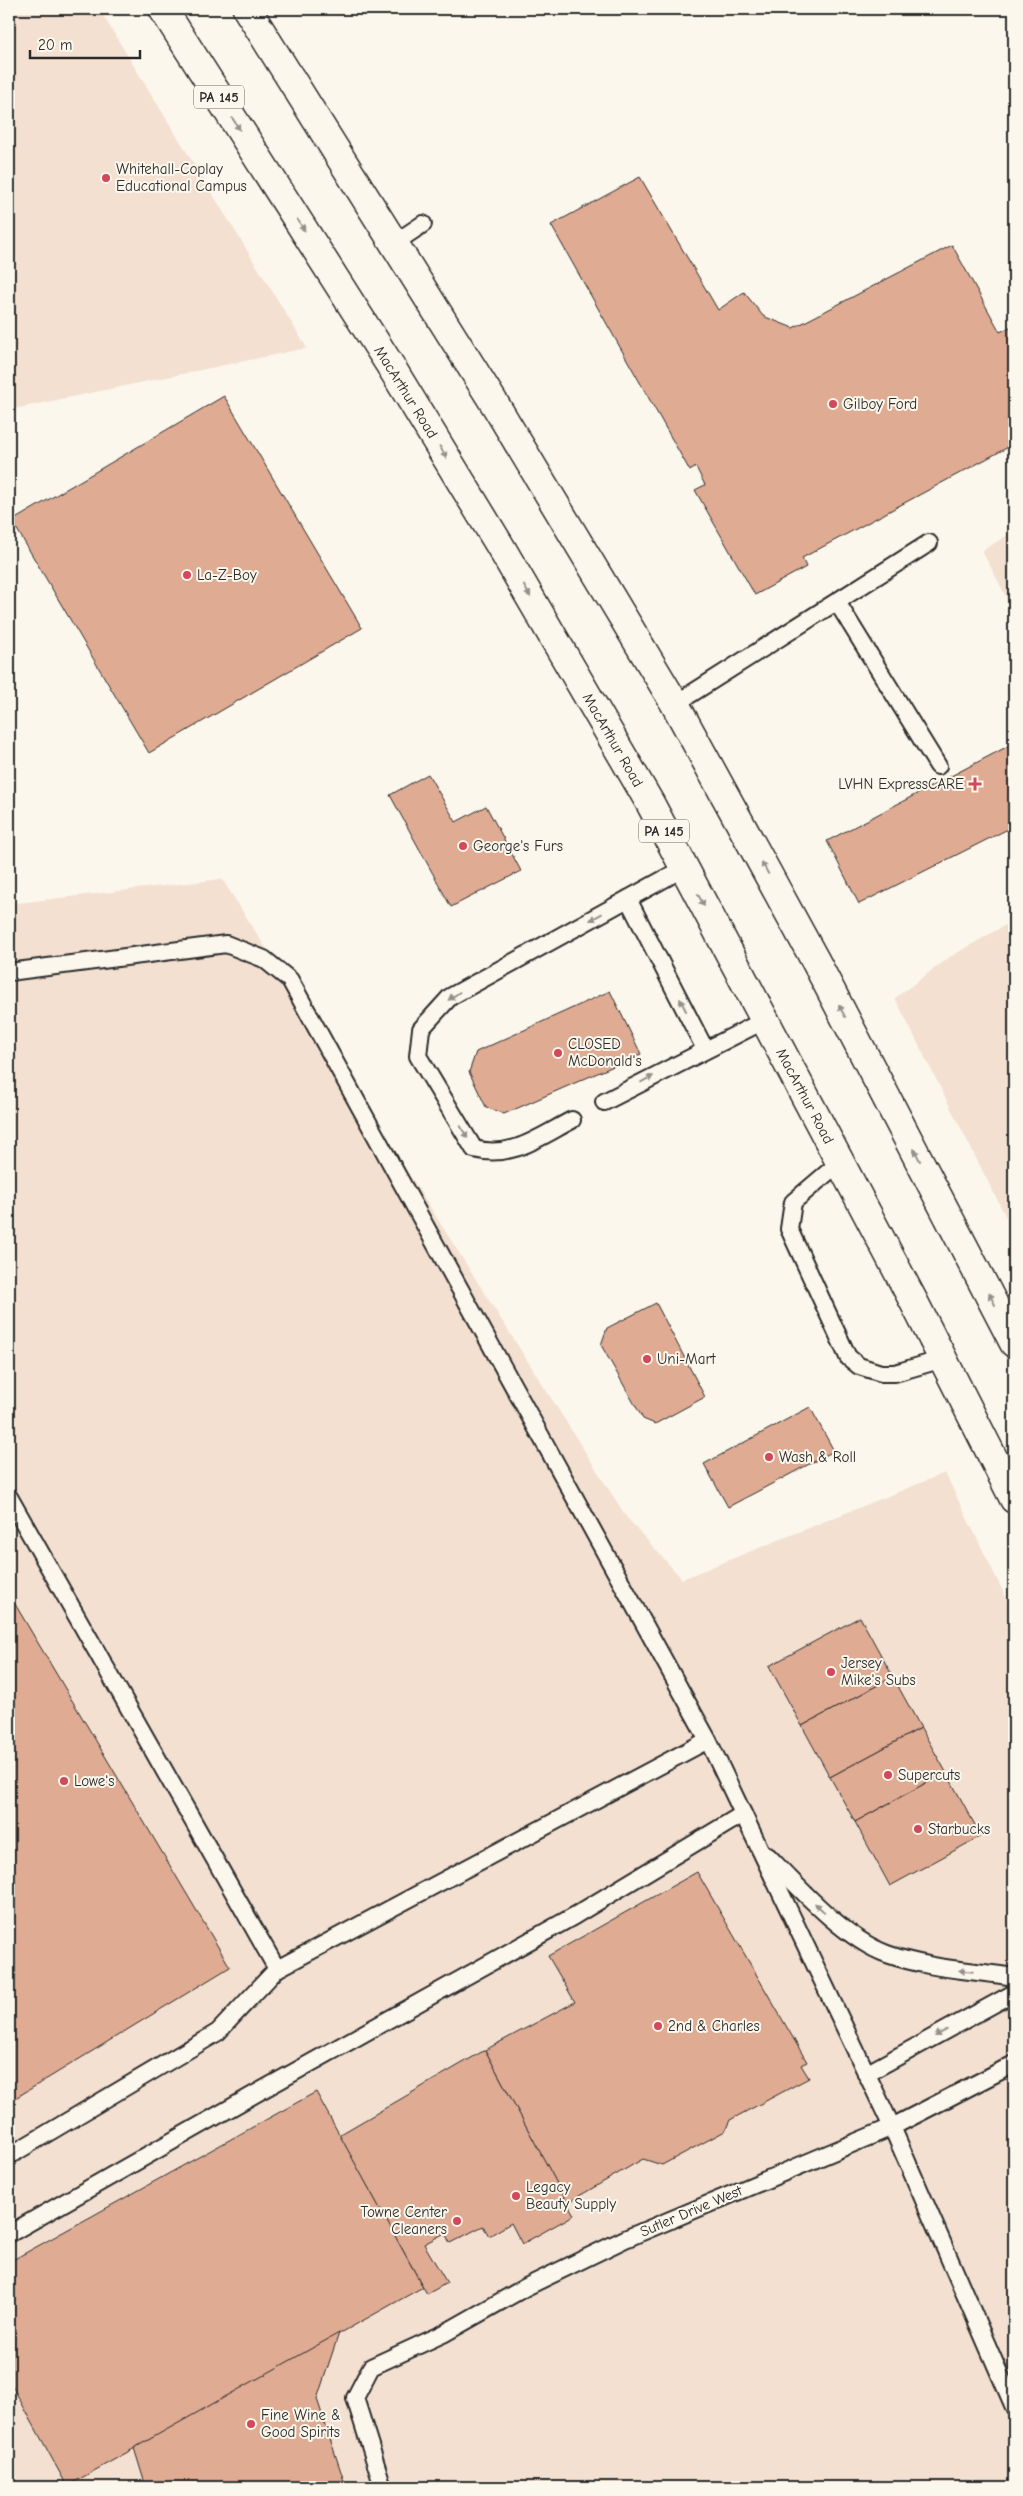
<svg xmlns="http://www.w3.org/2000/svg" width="1023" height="2496" font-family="'Comic Neue',sans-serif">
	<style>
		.built { fill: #f3e0d1 }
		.building { fill: #dfab93; stroke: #2b2b2b }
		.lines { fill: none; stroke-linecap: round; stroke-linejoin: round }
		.service-casing { stroke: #2b2b2b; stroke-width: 20 }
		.trunk-casing { stroke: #2b2b2b; stroke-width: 31 }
		.service { stroke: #fbf7ec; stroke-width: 16 }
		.trunk { stroke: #fbf7ec; stroke-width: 28 }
		.oneway { fill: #93918c }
		.poi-dot { fill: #d1495b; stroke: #fbf7ec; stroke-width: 2 }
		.labels { text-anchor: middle; stroke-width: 4; stroke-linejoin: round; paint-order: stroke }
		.shield { fill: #fbf7ec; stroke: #696865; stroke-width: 1 }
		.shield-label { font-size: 14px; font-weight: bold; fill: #2b2b2b }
		.poi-label { font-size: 15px; fill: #2b2b2b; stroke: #fbf7ec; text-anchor: start }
		.street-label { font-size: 15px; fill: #2b2b2b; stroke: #fbf7ec }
	</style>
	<rect width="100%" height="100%" fill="#fbf7ec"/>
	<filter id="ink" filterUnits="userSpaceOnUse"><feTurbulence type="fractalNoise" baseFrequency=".02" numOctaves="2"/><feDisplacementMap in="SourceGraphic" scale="10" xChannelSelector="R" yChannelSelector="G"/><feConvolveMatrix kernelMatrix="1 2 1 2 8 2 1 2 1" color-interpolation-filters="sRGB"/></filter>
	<g filter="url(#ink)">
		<!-- built -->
		<g class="built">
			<polygon points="9,9 99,9 307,348 9,410"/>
			<polygon points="1014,531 1014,611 982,551"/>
			<polygon points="222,879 627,1518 682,1579 945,1473 1014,1614 1014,2487 9,2487 9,904"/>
			<polygon points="1014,920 1014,1233 895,998 950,957"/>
		</g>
		<!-- building -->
		<g class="building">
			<polygon points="640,177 718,310 744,292 763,316 793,328 952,245 1000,332 1014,325 1014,444 802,558 806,567 755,595 695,490 705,485 696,467 690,471 551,225"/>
			<polygon points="224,396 362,628 149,753 12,521"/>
			<polygon points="1014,743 1014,826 859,904 827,841"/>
			<polygon points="428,774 456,822 486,806 521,871 451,907 390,795"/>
			<polygon points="610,991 641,1054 504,1114 486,1107 469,1072 476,1052"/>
			<polygon points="656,1303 705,1397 655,1424 643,1419 601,1345 607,1328"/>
			<polygon points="810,1407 834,1451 728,1507 704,1464"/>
			<polygon points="9,1594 230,1967 9,2102"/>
			<polygon points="860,1617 893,1677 802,1726 769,1666"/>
			<polygon points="893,1677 921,1728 830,1777 802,1726"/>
			<polygon points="921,1728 946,1772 855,1822 830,1777"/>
			<polygon points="946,1772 981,1836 890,1886 855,1822"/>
			<polygon points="697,1872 807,2062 801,2065 809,2078 730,2120 725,2131 662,2165 643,2159 567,2203 485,2050 575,2002 548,1956"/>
			<polygon points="485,2050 574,2215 522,2244 511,2223 489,2236 483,2226 450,2243 445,2233 424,2244 447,2283 427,2294 339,2135"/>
			<polygon points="316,2092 423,2287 67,2486 9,2380 9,2262"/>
			<polygon points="339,2333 317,2399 346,2487 146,2487 134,2448"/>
		</g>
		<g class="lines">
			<defs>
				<g id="service">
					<polyline points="393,244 423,224"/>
					<polyline points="837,602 938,766"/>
					<polyline points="675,704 929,543"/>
					<polyline points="628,899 705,1049"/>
					<polyline points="9,972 226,944 264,959 290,980 708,1740 892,2127 1014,2407"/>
					<polyline points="604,1102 765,1020"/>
					<path d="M572 1120C539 1137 512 1159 474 1149L418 1056 421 1029 450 997 684 868"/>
					<polyline points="840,1162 793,1202 789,1229 848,1357 859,1366 881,1373 895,1373 943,1359"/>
					<polyline points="9,1497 277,1969 708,1740"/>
					<path d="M768 1856C799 1888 845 1939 887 1954 929 1969 971 1970 1014 1977"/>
					<polyline points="866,2074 1014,1993"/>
					<polyline points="9,2156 218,2032 277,1969"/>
					<polyline points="9,2234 255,2094 574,1916 743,1814"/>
					<polyline points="383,2487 355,2398 371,2367 443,2334 526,2287 625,2239 892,2127 1014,2064"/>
				</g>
				<g id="trunk">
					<polyline points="163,9 390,365 499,544 650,803 914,1302 1014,1499"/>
					<polyline points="247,9 496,406 675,704 816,962 1014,1343"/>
				</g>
			</defs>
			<!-- service casing -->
			<use href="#service" class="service-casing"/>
			<!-- trunk casing -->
			<use href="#trunk" class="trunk-casing"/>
			<!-- service -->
			<use href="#service" class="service"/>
			<!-- trunk -->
			<use href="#trunk" class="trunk"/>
		</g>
		<!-- one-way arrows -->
		<defs><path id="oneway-solid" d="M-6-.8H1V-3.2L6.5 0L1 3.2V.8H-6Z" transform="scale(1.25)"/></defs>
		<g class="oneway">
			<use href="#oneway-solid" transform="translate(236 124) rotate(58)"/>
			<use href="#oneway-solid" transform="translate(301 225) rotate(57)"/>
			<use href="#oneway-solid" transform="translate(443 452) rotate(59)"/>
			<use href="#oneway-solid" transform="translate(527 591) rotate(60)"/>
			<use href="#oneway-solid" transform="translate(765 868) rotate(-119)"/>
			<use href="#oneway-solid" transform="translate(701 900) rotate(62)"/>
			<use href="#oneway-solid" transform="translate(596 917) rotate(151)"/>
			<use href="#oneway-solid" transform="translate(454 996) rotate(145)"/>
			<use href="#oneway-solid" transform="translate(683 1005) rotate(-117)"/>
			<use href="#oneway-solid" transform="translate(842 1011) rotate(-118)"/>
			<use href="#oneway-solid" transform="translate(647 1079) rotate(-28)"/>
			<use href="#oneway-solid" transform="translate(464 1132) rotate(59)"/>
			<use href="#oneway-solid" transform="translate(917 1155) rotate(-117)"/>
			<use href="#oneway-solid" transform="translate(992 1299) rotate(-117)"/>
			<use href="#oneway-solid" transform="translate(820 1908) rotate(-137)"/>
			<use href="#oneway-solid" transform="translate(966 1971) rotate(-175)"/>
			<use href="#oneway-solid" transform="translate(941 2033) rotate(151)"/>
		</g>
	</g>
	<!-- markers -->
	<g class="poi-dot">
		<circle cx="106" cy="178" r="5"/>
		<circle cx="833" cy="404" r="5"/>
		<circle cx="187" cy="575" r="5"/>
		<path d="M972.5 776.5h5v5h5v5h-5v5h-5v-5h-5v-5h5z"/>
		<circle cx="463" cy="846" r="5"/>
		<circle cx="558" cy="1053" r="5"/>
		<circle cx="647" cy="1359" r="5"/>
		<circle cx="769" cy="1457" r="5"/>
		<circle cx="831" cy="1672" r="5"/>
		<circle cx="888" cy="1775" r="5"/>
		<circle cx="64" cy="1781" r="5"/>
		<circle cx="918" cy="1829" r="5"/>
		<circle cx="658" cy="2026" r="5"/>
		<circle cx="516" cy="2196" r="5"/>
		<circle cx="457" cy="2221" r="5"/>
		<circle cx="251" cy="2424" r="5"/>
	</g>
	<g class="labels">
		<!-- shield labels -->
		<g class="shield">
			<rect x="194" y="85.5" width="50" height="23" rx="4"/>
			<rect x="639" y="819.5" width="50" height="23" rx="4"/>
		</g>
		<g class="shield-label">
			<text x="219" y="102">PA 145</text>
			<text x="664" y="836">PA 145</text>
		</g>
		<!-- poi labels -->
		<g class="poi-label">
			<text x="116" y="174">Whitehall-Coplay<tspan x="116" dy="17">Educational Campus</tspan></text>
			<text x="843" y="409">Gilboy Ford</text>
			<text x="197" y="580">La-Z-Boy</text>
			<text x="964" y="789" text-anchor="end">LVHN ExpressCARE</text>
			<text x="473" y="851">George's Furs</text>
			<text x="568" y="1049">CLOSED<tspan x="568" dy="17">McDonald's</tspan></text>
			<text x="657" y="1364">Uni-Mart</text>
			<text x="779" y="1462">Wash &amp; Roll</text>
			<text x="841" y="1668">Jersey<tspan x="841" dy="17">Mike's Subs</tspan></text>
			<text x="898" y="1780">Supercuts</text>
			<text x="74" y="1786">Lowe's</text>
			<text x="928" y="1834">Starbucks</text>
			<text x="668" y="2031">2nd &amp; Charles</text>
			<text x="526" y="2192">Legacy<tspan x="526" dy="17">Beauty Supply</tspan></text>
			<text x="447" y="2217" text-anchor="end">Towne Center<tspan x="447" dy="17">Cleaners</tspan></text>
			<text x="261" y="2420">Fine Wine &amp;<tspan x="261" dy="17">Good Spirits</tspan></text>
		</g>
		<!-- street labels -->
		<g class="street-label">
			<text transform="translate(406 392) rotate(58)" y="5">MacArthur Road</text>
			<text transform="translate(613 740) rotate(60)" y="5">MacArthur Road</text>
			<text transform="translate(805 1096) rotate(62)" y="5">MacArthur Road</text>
			<text transform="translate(691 2211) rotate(-23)" y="5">Sutler Drive West</text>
		</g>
	</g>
	<!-- margin -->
	<rect width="1023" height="2496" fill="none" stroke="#fbf7ec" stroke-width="30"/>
	<rect x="15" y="15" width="993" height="2466" fill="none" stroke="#2b2b2b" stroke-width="2" filter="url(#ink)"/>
	<!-- scale -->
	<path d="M30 50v8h110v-8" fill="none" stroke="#2b2b2b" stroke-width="2.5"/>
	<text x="38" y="50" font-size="15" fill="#2b2b2b" stroke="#fbf7ec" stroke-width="4" paint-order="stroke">20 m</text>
</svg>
